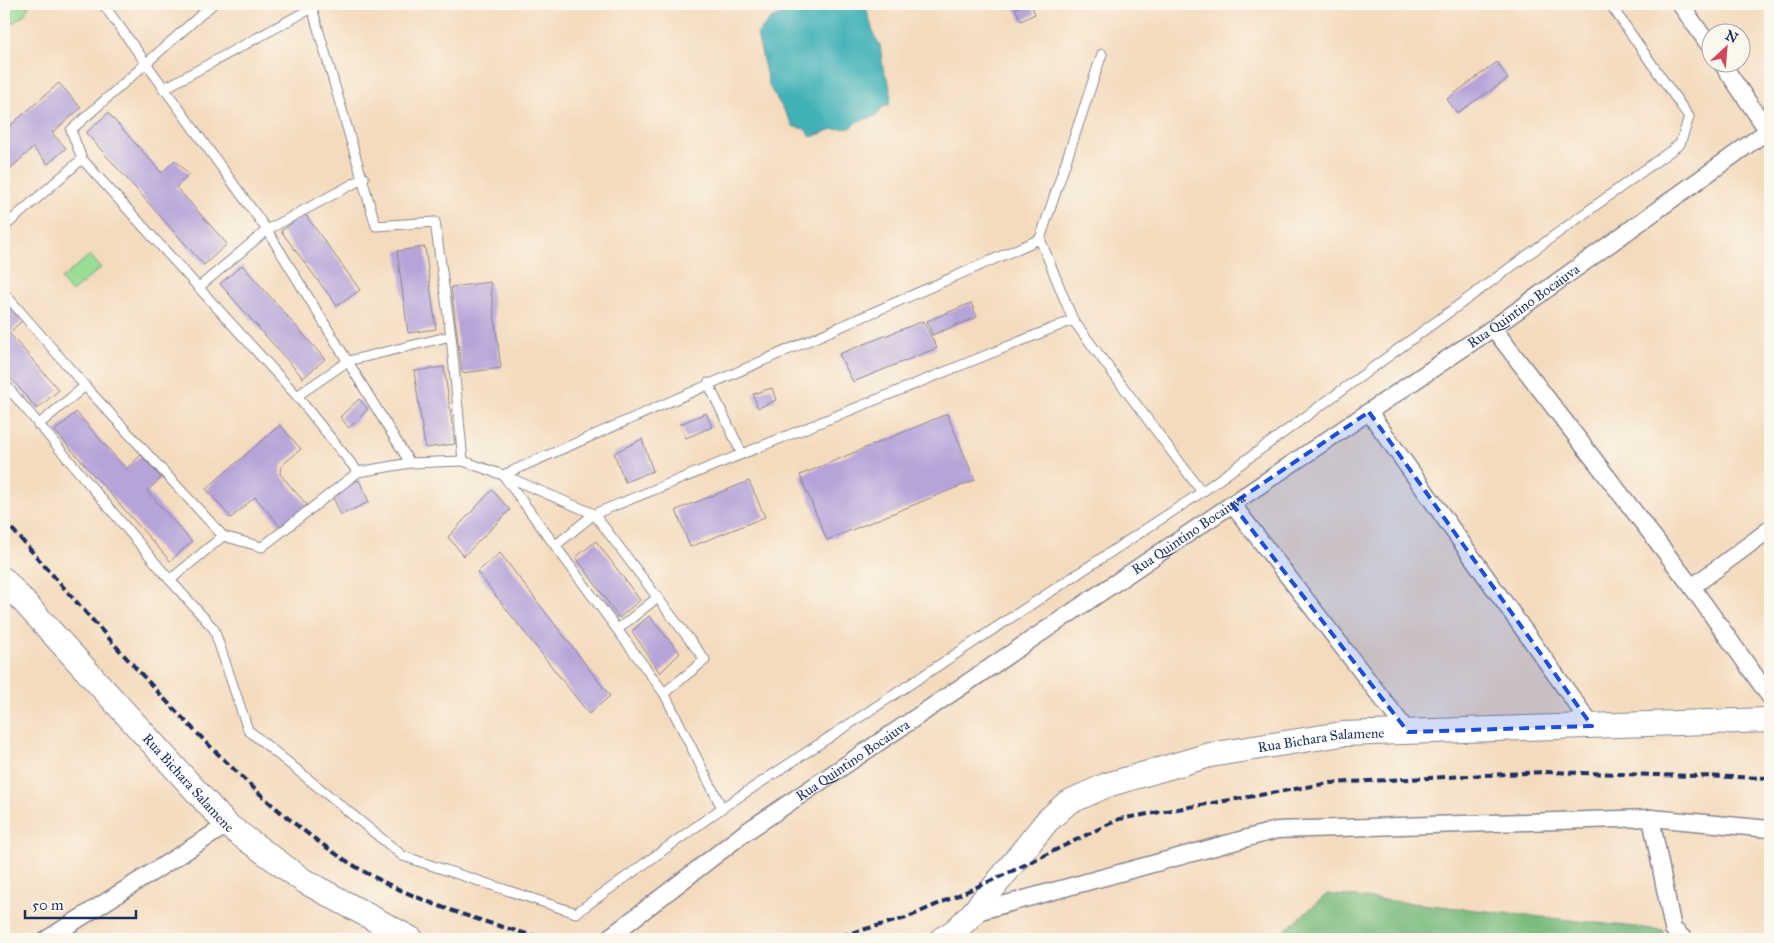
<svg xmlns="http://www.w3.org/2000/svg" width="1774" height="943" font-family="'IM FELL Great Primer',serif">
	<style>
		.green { fill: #9add94; stroke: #5a8679 }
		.forest { fill: #7bbc7e; stroke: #4b766e }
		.water { fill: #40b1b7; stroke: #2e708a }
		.building { fill: #b5a3d9 }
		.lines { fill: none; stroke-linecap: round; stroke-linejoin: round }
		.lane-casing { stroke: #88858e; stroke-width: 11 }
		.street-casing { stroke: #88858e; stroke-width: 19 }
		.secondary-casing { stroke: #88858e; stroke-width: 26 }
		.lane { stroke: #fff; stroke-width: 9 }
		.street { stroke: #fff; stroke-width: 16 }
		.secondary { stroke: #fff; stroke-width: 24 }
		.rail { stroke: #1b2f5e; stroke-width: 4; stroke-dasharray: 8 4; stroke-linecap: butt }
		.marked { fill: #1d4ed8; fill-opacity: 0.2; stroke: #1d4ed8; stroke-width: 4; stroke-dasharray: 10 6; stroke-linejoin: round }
		.labels { text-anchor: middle; stroke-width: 4; stroke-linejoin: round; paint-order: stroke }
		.street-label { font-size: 14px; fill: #1b2f5e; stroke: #fbf7ec }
	</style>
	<rect width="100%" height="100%" fill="#fbf7ec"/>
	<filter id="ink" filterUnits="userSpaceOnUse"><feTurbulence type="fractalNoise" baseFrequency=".02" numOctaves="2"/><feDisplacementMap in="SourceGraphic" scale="10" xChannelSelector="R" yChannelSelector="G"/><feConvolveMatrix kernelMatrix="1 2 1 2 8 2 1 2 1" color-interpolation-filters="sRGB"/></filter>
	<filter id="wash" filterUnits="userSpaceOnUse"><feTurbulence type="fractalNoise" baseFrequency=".0096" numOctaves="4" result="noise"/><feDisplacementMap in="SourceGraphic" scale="20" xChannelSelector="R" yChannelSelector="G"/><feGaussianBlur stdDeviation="1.12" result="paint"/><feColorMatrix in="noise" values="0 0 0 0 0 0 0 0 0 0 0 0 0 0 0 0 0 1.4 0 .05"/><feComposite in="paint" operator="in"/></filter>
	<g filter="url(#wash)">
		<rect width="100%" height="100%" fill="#f4dbbe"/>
		<!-- green -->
		<g class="green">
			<polygon points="13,4 30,4 24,15 4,29 4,11"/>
			<polygon points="90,255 101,268 72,292 61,279"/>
		</g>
		<!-- forest -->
		<polygon class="forest" points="1327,894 1663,930 1664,939 1275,939"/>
		<!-- water -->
		<polygon class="water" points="803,4 865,4 874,35 880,45 883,68 889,83 891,94 889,106 882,107 876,116 858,121 850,128 833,129 811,137 805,129 794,127 769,86 757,34 771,19"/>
		<g id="blocks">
			<!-- building -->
			<g class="building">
				<polygon points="1025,4 1031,4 1035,14 1021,21 1015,8"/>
				<polygon points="1497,62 1508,79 1457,113 1447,99"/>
				<polygon points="59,83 81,108 52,133 66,148 48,164 33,148 4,174 4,131"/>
				<polygon points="108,113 162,173 175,160 189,175 176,187 227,244 204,265 86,133"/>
				<polygon points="305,214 360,290 337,306 281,231"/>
				<polygon points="425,247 436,329 408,333 397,251"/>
				<polygon points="242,265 325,359 303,378 220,284"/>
				<polygon points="490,282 501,368 462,373 451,287"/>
				<polygon points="971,303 977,317 932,335 927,321"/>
				<polygon points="10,308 22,321 9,333 59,390 37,409 4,370 4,313"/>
				<polygon points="923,321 937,348 853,382 839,354"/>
				<polygon points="444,367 455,444 425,448 414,371"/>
				<polygon points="772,388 776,400 758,408 753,394"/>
				<polygon points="359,399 368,409 349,428 340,417"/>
				<polygon points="76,412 126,469 141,455 161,478 147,491 192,542 170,561 55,431"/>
				<polygon points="706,413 712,427 686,438 680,424"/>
				<polygon points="947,414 975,480 827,540 800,475"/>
				<polygon points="280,425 301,449 281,466 280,474 307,505 281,527 255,497 231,518 206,489"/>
				<polygon points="642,439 653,471 625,482 614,453"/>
				<polygon points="359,480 369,502 341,515 331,493"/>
				<polygon points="749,481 765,517 690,547 676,510"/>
				<polygon points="492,490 510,510 464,556 448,537"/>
				<polygon points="596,541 640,600 619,618 576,557"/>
				<polygon points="500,553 610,696 589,714 477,572"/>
				<polygon points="649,616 680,653 660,673 632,631"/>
			</g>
		</g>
	</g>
	<g filter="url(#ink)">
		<use href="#blocks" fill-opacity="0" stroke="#88858e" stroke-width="1"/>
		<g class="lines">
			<defs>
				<g id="lane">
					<polyline points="103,4 267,230 410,463"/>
					<polyline points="213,4 71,130 82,159 297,396 358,472"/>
					<polyline points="313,4 312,8 376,226 435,222 451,336 463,461 503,475 594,514 1073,320"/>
					<polyline points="163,89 312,8"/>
					<polyline points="4,227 82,159"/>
					<polyline points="1040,239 1073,320 1202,492 1680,144 1689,117 1610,4"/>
					<polyline points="199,287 267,230 364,178"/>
					<polyline points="4,293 85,386 223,536 262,547 358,472 410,463 463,461"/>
					<polyline points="4,383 170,580 223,536"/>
					<polyline points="708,383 742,454"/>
					<polyline points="297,396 348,361 451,336"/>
					<polyline points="38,425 85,386"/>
					<polyline points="556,545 594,514 705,660 664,693 503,475 1040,239 1102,54"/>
					<polyline points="170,580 214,629 248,730 403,856 576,913 722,808 664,693"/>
					<polyline points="618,629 658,597"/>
					<polyline points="722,808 1202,492"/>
				</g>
				<g id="street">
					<polyline points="1680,4 1712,49"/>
					<polyline points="1721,62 1770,134"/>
					<polyline points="1493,328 1692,587 1770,697"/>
					<polyline points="1369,412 1592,726"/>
					<polyline points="1232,504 1408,732"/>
					<polyline points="1692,587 1770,529"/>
					<polyline points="1651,818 1673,929 1684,939"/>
					<polyline points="973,913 1277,830 1651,818 1770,829"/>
					<polyline points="47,939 227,825"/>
					<path id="s1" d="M607 939 743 834 1493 328 1770 129"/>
				</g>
				<g id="secondary">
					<path id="s2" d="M4 580 227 825 304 881 411 939"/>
					<path id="s3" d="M942 939 955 931 973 913 1047 821 1067 803 1107 785 1210 755 1342 734 1770 720"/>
				</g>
			</defs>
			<!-- lane casing -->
			<use href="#lane" class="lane-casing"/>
			<!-- street casing -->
			<use href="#street" class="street-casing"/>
			<!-- secondary casing -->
			<use href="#secondary" class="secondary-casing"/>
			<!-- lane -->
			<use href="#lane" class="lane"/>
			<!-- street -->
			<use href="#street" class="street"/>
			<!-- secondary -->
			<use href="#secondary" class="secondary"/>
			<!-- rail -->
			<g class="rail">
				<path d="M4 520C69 593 133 668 202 738 253 789 296 830 358 868 416 902 480 921 545 939"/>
				<polyline points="829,939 906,918 1004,875 1119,819 1330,783 1545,772 1770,778"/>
			</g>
		</g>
	</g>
	<!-- marked area -->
	<path class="marked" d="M1369 412 1592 726 1408 732 1232 504Z"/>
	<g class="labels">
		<!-- street labels -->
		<g class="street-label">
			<text dy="5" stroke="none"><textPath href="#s1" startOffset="1114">Rua Quintino Bocaiuva</textPath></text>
			<text dy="5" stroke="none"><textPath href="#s1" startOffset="709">Rua Quintino Bocaiuva</textPath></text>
			<text dy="5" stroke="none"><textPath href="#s3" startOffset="449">Rua Bichara Salamene</textPath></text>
			<text dy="5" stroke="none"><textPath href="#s1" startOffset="304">Rua Quintino Bocaiuva</textPath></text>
			<text dy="5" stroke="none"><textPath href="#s2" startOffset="274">Rua Bichara Salamene</textPath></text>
		</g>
	</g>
	<!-- margin -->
	<rect width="1774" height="943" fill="none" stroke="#fbf7ec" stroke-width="20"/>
	<!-- north arrow -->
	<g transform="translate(1726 48) rotate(26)"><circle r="24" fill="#fbf7ec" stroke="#a1a7b3"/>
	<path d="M0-4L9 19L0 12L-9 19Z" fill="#d1495b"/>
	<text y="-8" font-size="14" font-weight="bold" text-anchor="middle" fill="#1b2f5e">N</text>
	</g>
	<!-- scale -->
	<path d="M25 910v8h111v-8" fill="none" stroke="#1b2f5e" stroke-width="2.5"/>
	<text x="32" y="910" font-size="15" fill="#1b2f5e" stroke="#fbf7ec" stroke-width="4" paint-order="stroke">50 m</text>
</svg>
